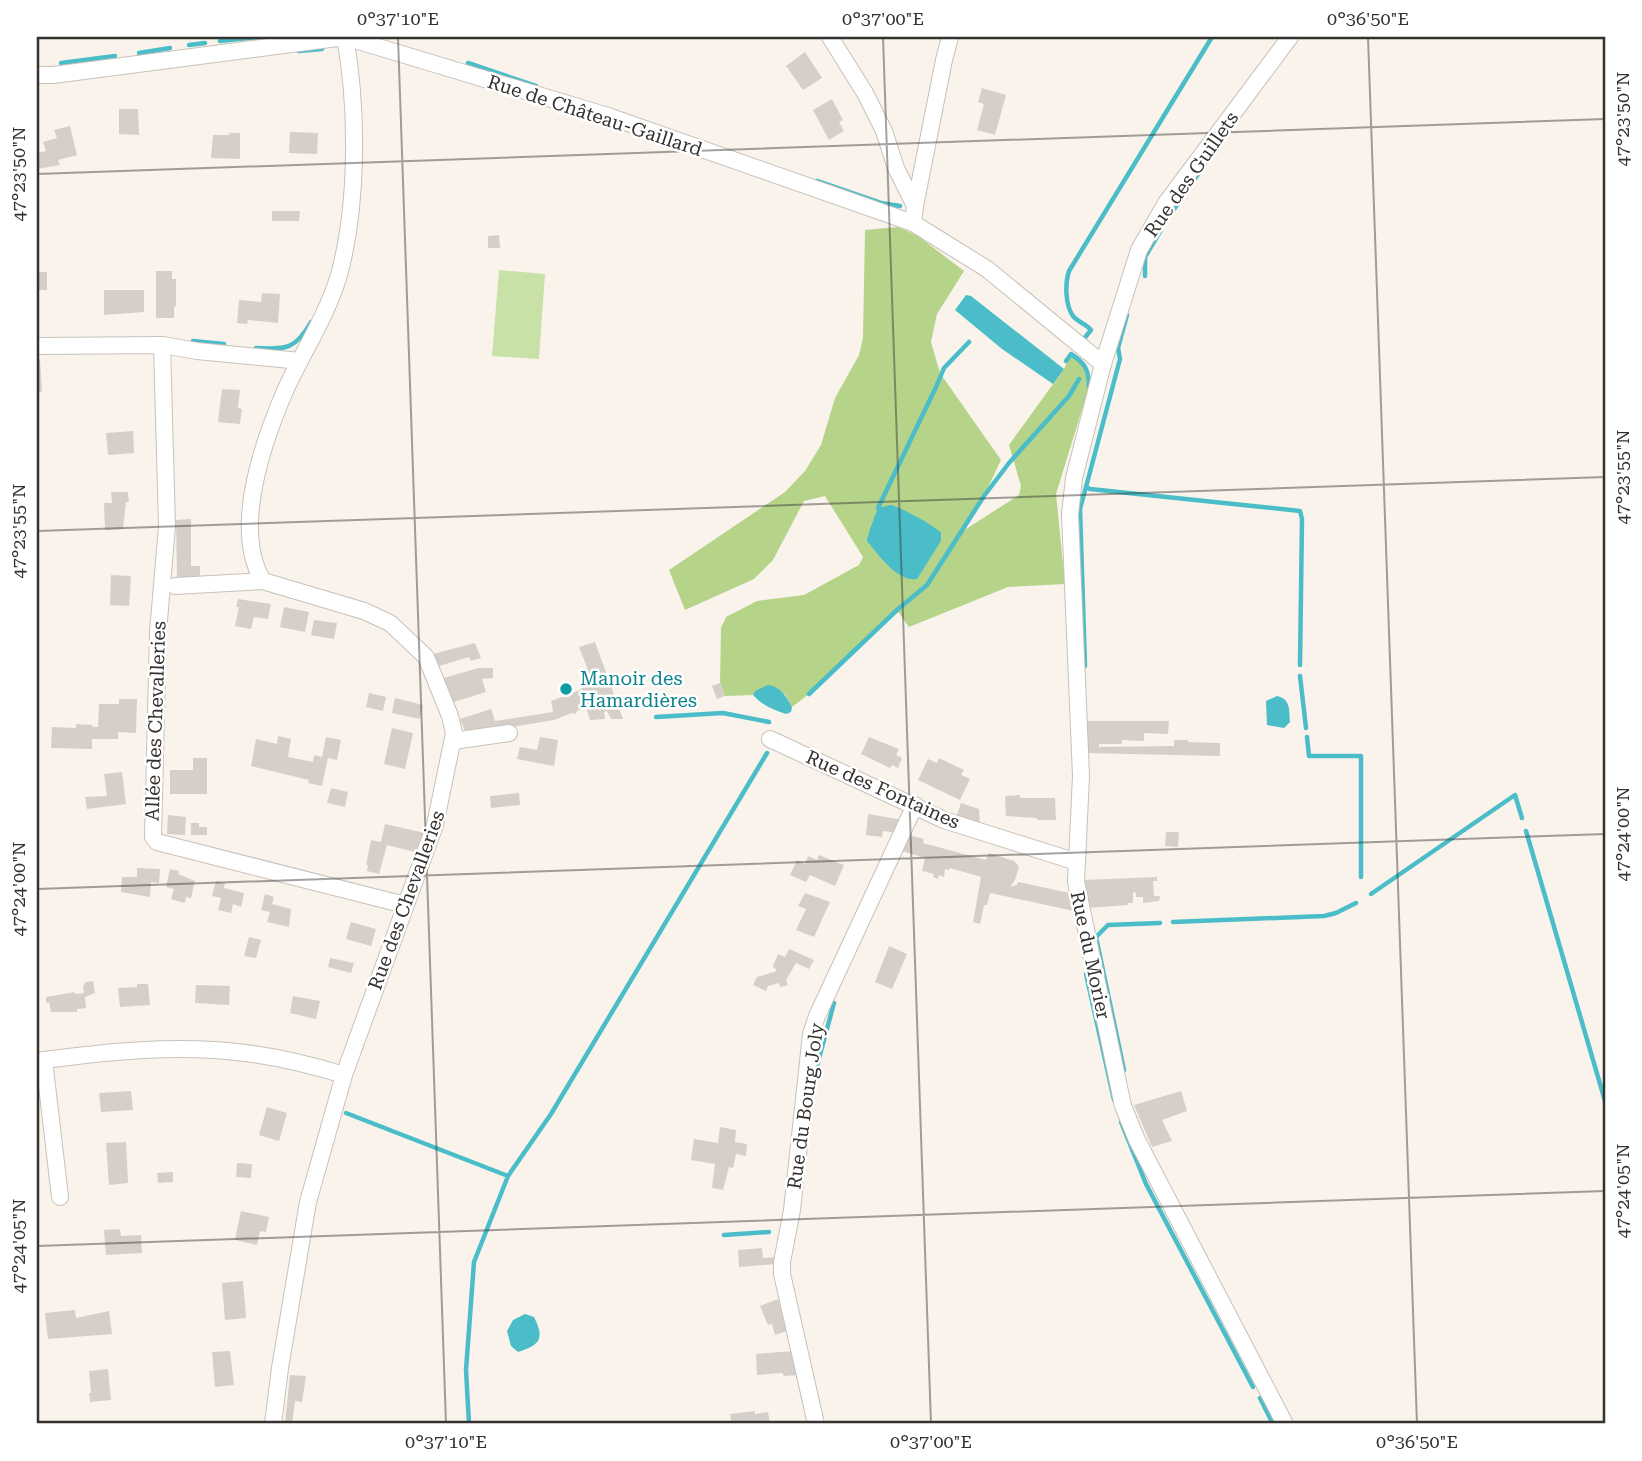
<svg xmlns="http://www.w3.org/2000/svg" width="1642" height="1461" font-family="'Roboto Serif',serif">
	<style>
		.green { fill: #c8e1a6 }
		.forest { fill: #b5d389 }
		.water { fill: #4abdc9 }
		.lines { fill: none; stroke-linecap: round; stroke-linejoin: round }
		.stream { stroke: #4abdc9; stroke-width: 4.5 }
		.building { fill: #d6cfc9 }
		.street-casing { stroke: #c7c1ba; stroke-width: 18 }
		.street { stroke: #fff; stroke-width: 16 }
		.ticks { fill: none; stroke: #34312e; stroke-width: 2; stroke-opacity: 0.45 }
		.culture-dot { fill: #0f9aa8; stroke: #fff; stroke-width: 2.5 }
		.labels { text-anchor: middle; stroke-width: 5; stroke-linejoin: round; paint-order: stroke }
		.street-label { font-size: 19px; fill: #34312e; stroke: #fff }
		.culture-label { font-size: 19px; fill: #0d838f; stroke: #fff; text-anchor: start }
		.neatline { fill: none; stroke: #34312e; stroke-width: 2.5 }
		.ticks-label { font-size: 18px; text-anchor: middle; fill: #34312e }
	</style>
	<rect width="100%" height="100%" fill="#faf3ec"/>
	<!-- green -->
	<polygon class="green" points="499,270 545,274 539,359 492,356"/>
	<!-- forest -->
	<path class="forest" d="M898 227 918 236 964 271 937 314 931 342 940 373 1001 460 984 496 963 531 1019 495 1021 486 1009 445 1064 369 1071 354C1085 363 1089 370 1089 387L1056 494 1065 584 1008 587 909 627 897 610 809 694 792 707 785 694 755 691 753 695 725 696 720 683 721 628 726 617 757 601 804 595 859 565 863 557 825 496 804 501 773 560 754 579 685 610 669 570 785 492 805 471 821 445 835 398 859 355 863 338 865 230Z"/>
	<!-- water -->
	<g class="water">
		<polygon points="966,295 971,296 1064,369 1053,384 1002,349 955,310"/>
		<path d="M890 505C897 505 937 527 941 533V541L917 579C897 582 879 555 867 541 867 536 876 513 878 508Z"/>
		<path d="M768 685C781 687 786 696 792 707L791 712 786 714C773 710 762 705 753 695L755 691Z"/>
		<path d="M1277 696C1291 699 1289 710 1290 722L1284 728 1267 725 1266 701Z"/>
		<path d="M525 1314 534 1317C545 1339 540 1345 518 1352L511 1346 507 1331 513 1320Z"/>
	</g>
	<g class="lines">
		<!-- stream -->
		<g class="stream">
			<polyline points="220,41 258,37"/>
			<polyline points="189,45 205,43"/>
			<polyline points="299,51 322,49"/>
			<polyline points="139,53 170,48"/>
			<polyline points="61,63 115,56"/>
			<polyline points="468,63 536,86"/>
			<polyline points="817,181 881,203 900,206"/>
			<polyline points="1166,221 1205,164"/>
			<polyline points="1145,276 1145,257 1161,230"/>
			<polyline points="1127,315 1118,348 1120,359 1086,487 1090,489 1300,511 1302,519 1300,665"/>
			<path d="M1083 340 1091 330C1086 324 1078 322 1073 316 1065 305 1065 283 1069 271L1212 37"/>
			<polyline points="193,341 224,344"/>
			<path d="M256 348C286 350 296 349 311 322"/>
			<path d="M1066 361 1071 354C1085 363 1089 370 1089 387"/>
			<polyline points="878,508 936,387 944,368 969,342"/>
			<polyline points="1085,666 1080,509 1086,487"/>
			<polyline points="1300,676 1306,728"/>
			<polyline points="809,694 897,610 927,585 984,496 1009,463 1069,396 1079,379"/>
			<polyline points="656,717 723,713 769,722"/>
			<polyline points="1307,737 1309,756 1361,756 1361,877"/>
			<polyline points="1526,831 1605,1101"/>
			<polyline points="1371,894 1515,795 1522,818"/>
			<polyline points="1173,922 1324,916 1336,913 1356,903"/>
			<polyline points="1086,974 1114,1100"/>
			<polyline points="1124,1070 1096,937 1108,925 1160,923"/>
			<polyline points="814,1077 834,1003"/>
			<polyline points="346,1113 508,1176"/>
			<polyline points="1121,1122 1146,1184 1253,1387"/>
			<polyline points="724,1235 769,1232"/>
			<polyline points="1260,1398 1273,1424"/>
			<polyline points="469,1424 466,1370 474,1262 508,1176 551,1114 767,753"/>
		</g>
	</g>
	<!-- building -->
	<g class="building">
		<polygon points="805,52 822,78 803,90 786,66"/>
		<polygon points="982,88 1006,95 995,135 977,130 984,104 978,102"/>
		<polygon points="832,99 843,120 839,122 844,131 829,140 813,110"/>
		<polygon points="119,109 138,109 139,135 119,134"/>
		<polygon points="70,126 77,155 58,160 60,165 37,169 37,153 46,151 43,142 57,138 54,130"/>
		<polygon points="290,132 318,133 317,154 289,153"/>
		<polygon points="229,133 240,133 240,159 211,158 213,135 229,135"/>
		<polygon points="272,211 300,211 299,221 272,221"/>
		<polygon points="499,235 500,248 488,248 488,236"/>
		<polygon points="156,271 172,271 172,279 176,279 176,306 174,307 174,318 156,318"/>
		<rect x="37" y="272" width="10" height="18"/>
		<polygon points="104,290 144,290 144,312 104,315"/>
		<polygon points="262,293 280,294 278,323 248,320 247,324 237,323 239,300 261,302"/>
		<polygon points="37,360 40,360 42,392 37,393"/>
		<polygon points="222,389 240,390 238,408 242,409 240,424 218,422"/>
		<polygon points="133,431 134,453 108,455 106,433"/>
		<polygon points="111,492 128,492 129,502 126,502 123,529 105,530 104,503 112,503"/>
		<polygon points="191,519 191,566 200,566 200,580 177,579 176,520"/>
		<polygon points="111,575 131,576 129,606 110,605"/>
		<polygon points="238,599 271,604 268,619 254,617 251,629 235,626 239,607 236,607"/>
		<polygon points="284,607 309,612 305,632 280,627"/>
		<polygon points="314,620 337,623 334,639 311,635"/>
		<polygon points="595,642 623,719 611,719 607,711 604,712 605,719 590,720 586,708 577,711 576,714 572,713 554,720 470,734 465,731 460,719 491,709 495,721 553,712 551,701 580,690 592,680 579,647"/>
		<polygon points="475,643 481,658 471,661 469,657 439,666 433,654"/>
		<polygon points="478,668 493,668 493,678 482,679 486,692 454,702 444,678"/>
		<polygon points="720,683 725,696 717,699 712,686"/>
		<polygon points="369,693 386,697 383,711 366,707"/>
		<polygon points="395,698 423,705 420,719 392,713"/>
		<polygon points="119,699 137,699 136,733 118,732 118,739 92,739 92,749 51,748 52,727 76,728 76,724 93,725 92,727 98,727 99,704 119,704"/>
		<polygon points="1083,721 1169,721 1168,734 1144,733 1144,741 1122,740 1122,744 1099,744 1099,747 1174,746 1174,740 1188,740 1188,742 1220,743 1220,756 1084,753"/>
		<polygon points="392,728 413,733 405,769 384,764"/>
		<polygon points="278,736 291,739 288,757 313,762 314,755 322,757 326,737 341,740 337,760 328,758 322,786 308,783 309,780 251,766 256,739 277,744"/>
		<polygon points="540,737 558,740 554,766 517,759 520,747 537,750"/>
		<polygon points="869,737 899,749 896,755 902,758 898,768 892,765 890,768 861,754"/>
		<polygon points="193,758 207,758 207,794 170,794 170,770 193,770"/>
		<polygon points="939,758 964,770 961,775 970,779 960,800 918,780 928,759 937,763"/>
		<polygon points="122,772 126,804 87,809 85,797 107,796 104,774"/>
		<polygon points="331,788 348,792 345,807 327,803"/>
		<polygon points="519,793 520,805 491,808 490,796"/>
		<polygon points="1020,795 1020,798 1055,798 1056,820 1037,820 1037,818 1006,816 1005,796"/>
		<polygon points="961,803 979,809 980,825 956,818"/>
		<polygon points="868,814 903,820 898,833 883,831 882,837 866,835"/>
		<polygon points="168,815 186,817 185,835 167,834"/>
		<polygon points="191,823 199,823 199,827 207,827 207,835 191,835"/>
		<polygon points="385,824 425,833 420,847 417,847 415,852 387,845 379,874 367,871 368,865 366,865 371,840 381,842"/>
		<polygon points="1166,832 1179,832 1178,847 1165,846"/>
		<polygon points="909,835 924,839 923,843 986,860 989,853 1014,861 1019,867 1015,880 1010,887 1017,885 1018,882 1070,893 1074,911 990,893 987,905 984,905 980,924 973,922 981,877 950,868 949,870 945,869 944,877 939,875 938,879 933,877 934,874 922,871 925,858 902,851"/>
		<polygon points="819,855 844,865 835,886 810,875 806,882 790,875 797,860 805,864 808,856 817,860"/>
		<polygon points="137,868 160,869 159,883 151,882 150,897 121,892 122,877 137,877"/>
		<polygon points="170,869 179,871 178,874 195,881 191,898 186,897 185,903 171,899 174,889 166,887"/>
		<polygon points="1157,877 1157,881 1153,881 1154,896 1160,896 1159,901 1143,903 1143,897 1136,897 1136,893 1133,892 1133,903 1128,903 1128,905 1087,908 1083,880"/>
		<polygon points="216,881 225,883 224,888 244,893 241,907 233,904 231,913 218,910 221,898 212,896"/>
		<polygon points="805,893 830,902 814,937 796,930 806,909 798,906"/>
		<polygon points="265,894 274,897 272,904 291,909 289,927 267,922 270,912 261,910"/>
		<polygon points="351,922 376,929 371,946 346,939"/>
		<polygon points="249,937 261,940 256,958 244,956"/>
		<polygon points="889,946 907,954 892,989 875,982"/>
		<polygon points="789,949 814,960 809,969 796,963 786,980 788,985 780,987 779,983 768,986 766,991 753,985 757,977 777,971 773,966 778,954 785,957"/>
		<polygon points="330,958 354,963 351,973 328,967"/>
		<polygon points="93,981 95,993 85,997 86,1008 77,1009 77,1012 51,1012 49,1002 46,1003 46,997 75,992 75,994 84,993 83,986 86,982"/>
		<polygon points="137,984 148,984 150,1005 120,1007 118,988 137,987"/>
		<polygon points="196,985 230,986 229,1005 195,1003"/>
		<polygon points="293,996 320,1001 316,1019 290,1013"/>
		<polygon points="131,1091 133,1110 101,1112 99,1093"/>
		<polygon points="1181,1091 1187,1111 1162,1120 1172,1141 1152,1147 1134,1105"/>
		<polygon points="267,1107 287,1113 279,1141 259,1135"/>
		<polygon points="720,1127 736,1130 735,1142 747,1144 746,1156 736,1154 733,1168 729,1167 723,1190 712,1188 715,1164 691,1160 694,1139 718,1143"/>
		<polygon points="126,1142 128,1183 109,1185 106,1143"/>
		<polygon points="237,1163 252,1164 251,1178 236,1177"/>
		<polygon points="173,1172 173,1182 158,1183 157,1173"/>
		<polygon points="241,1211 269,1217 266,1232 260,1231 257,1245 235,1240"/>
		<polygon points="120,1229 121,1236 141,1235 142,1253 106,1255 104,1230"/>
		<polygon points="762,1248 763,1258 778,1257 777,1264 739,1267 738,1250"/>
		<polygon points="243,1281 246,1318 225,1320 222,1283"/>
		<polygon points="778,1299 787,1331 775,1335 772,1324 768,1325 760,1306"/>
		<polygon points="75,1310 76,1318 109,1311 112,1334 48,1339 45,1313"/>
		<polygon points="230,1351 234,1385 215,1387 212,1352"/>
		<polygon points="793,1351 800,1375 784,1376 782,1373 757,1375 756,1354"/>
		<polygon points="108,1369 111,1400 90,1402 89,1393 91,1393 89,1371"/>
		<polygon points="290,1375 306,1376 302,1402 295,1401 292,1424 285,1423"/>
		<polygon points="755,1411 755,1414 768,1412 770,1424 732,1424 730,1414"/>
	</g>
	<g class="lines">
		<defs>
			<g id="street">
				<polyline points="830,37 865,93 884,131 896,168 915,206 913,223"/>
				<polyline points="37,75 53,75 345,37 608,116 913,223 987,269 1103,364"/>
				<polyline points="915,206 944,60 950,37"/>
				<polyline points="162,345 167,526 158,632 153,837 157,842 405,905"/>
				<polyline points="40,346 162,345 197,351 300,361"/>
				<polyline points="175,586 263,581"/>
				<polyline points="770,739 944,820 1077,862"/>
				<polyline points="453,741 509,733"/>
				<polyline points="44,1060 60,1197"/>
				<path d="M37 1061C104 1052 177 1044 245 1053 278 1057 311 1065 344 1075"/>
				<path d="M273 1424 280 1368 308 1202 344 1075 435 825 454 733 450 716 426 657 390 623 364 611 263 581C232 530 263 442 285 391 302 353 327 316 339 275 358 205 358 109 345 37"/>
				<polyline points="816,1424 782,1274 782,1262 792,1210 811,1034 817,1016 915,805"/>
				<polyline points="1285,1424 1137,1140 1123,1106 1076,882 1081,776 1070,514 1074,478 1103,364 1139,250 1166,203 1290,37"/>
			</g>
		</defs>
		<!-- street casing -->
		<use href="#street" class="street-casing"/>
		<!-- street -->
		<use href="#street" class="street"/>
	</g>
	<!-- ticks -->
	<path class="ticks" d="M398 37 446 1424M883 37 931 1424M1368 37 1417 1424M37 174 1605 119M37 531 1605 477M37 889 1605 834M37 1246 1605 1191"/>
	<!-- markers -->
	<circle class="culture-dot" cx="566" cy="689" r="7"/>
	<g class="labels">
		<!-- street labels -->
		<g class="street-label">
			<text transform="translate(595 115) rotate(18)" y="7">Rue de Château-Gaillard</text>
			<text transform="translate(1191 174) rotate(-55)" y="7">Rue des Guillets</text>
			<text transform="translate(155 721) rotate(-88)" y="7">Allée des Chevalleries</text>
			<text transform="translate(883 789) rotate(24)" y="7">Rue des Fontaines</text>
			<text transform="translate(406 900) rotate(-70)" y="7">Rue des Chevalleries</text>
			<text transform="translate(1091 955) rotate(78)" y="7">Rue du Morier</text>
			<text transform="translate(805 1106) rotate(-82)" y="7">Rue du Bourg Joly</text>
		</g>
		<!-- culture labels -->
		<g class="culture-label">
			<text x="580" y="685">Manoir des<tspan x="580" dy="22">Hamardières</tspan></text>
		</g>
	</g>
	<!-- border -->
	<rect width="1642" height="1461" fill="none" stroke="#ffffff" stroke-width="77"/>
	<rect x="38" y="38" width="1566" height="1384" class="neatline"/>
	<g class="ticks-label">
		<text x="398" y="25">0°37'10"E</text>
		<text x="883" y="25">0°37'00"E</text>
		<text x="1368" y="25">0°36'50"E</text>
		<text transform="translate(1623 119) rotate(-90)" y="6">47°23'50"N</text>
		<text transform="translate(19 174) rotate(-90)" y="6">47°23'50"N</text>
		<text transform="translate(1623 477) rotate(-90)" y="6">47°23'55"N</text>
		<text transform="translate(19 531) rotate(-90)" y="6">47°23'55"N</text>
		<text transform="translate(1623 834) rotate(-90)" y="6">47°24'00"N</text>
		<text transform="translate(19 889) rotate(-90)" y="6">47°24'00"N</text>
		<text transform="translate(1623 1191) rotate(-90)" y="6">47°24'05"N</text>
		<text transform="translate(19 1246) rotate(-90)" y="6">47°24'05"N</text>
		<text x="446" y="1448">0°37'10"E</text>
		<text x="931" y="1448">0°37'00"E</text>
		<text x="1417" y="1448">0°36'50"E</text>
	</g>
</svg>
